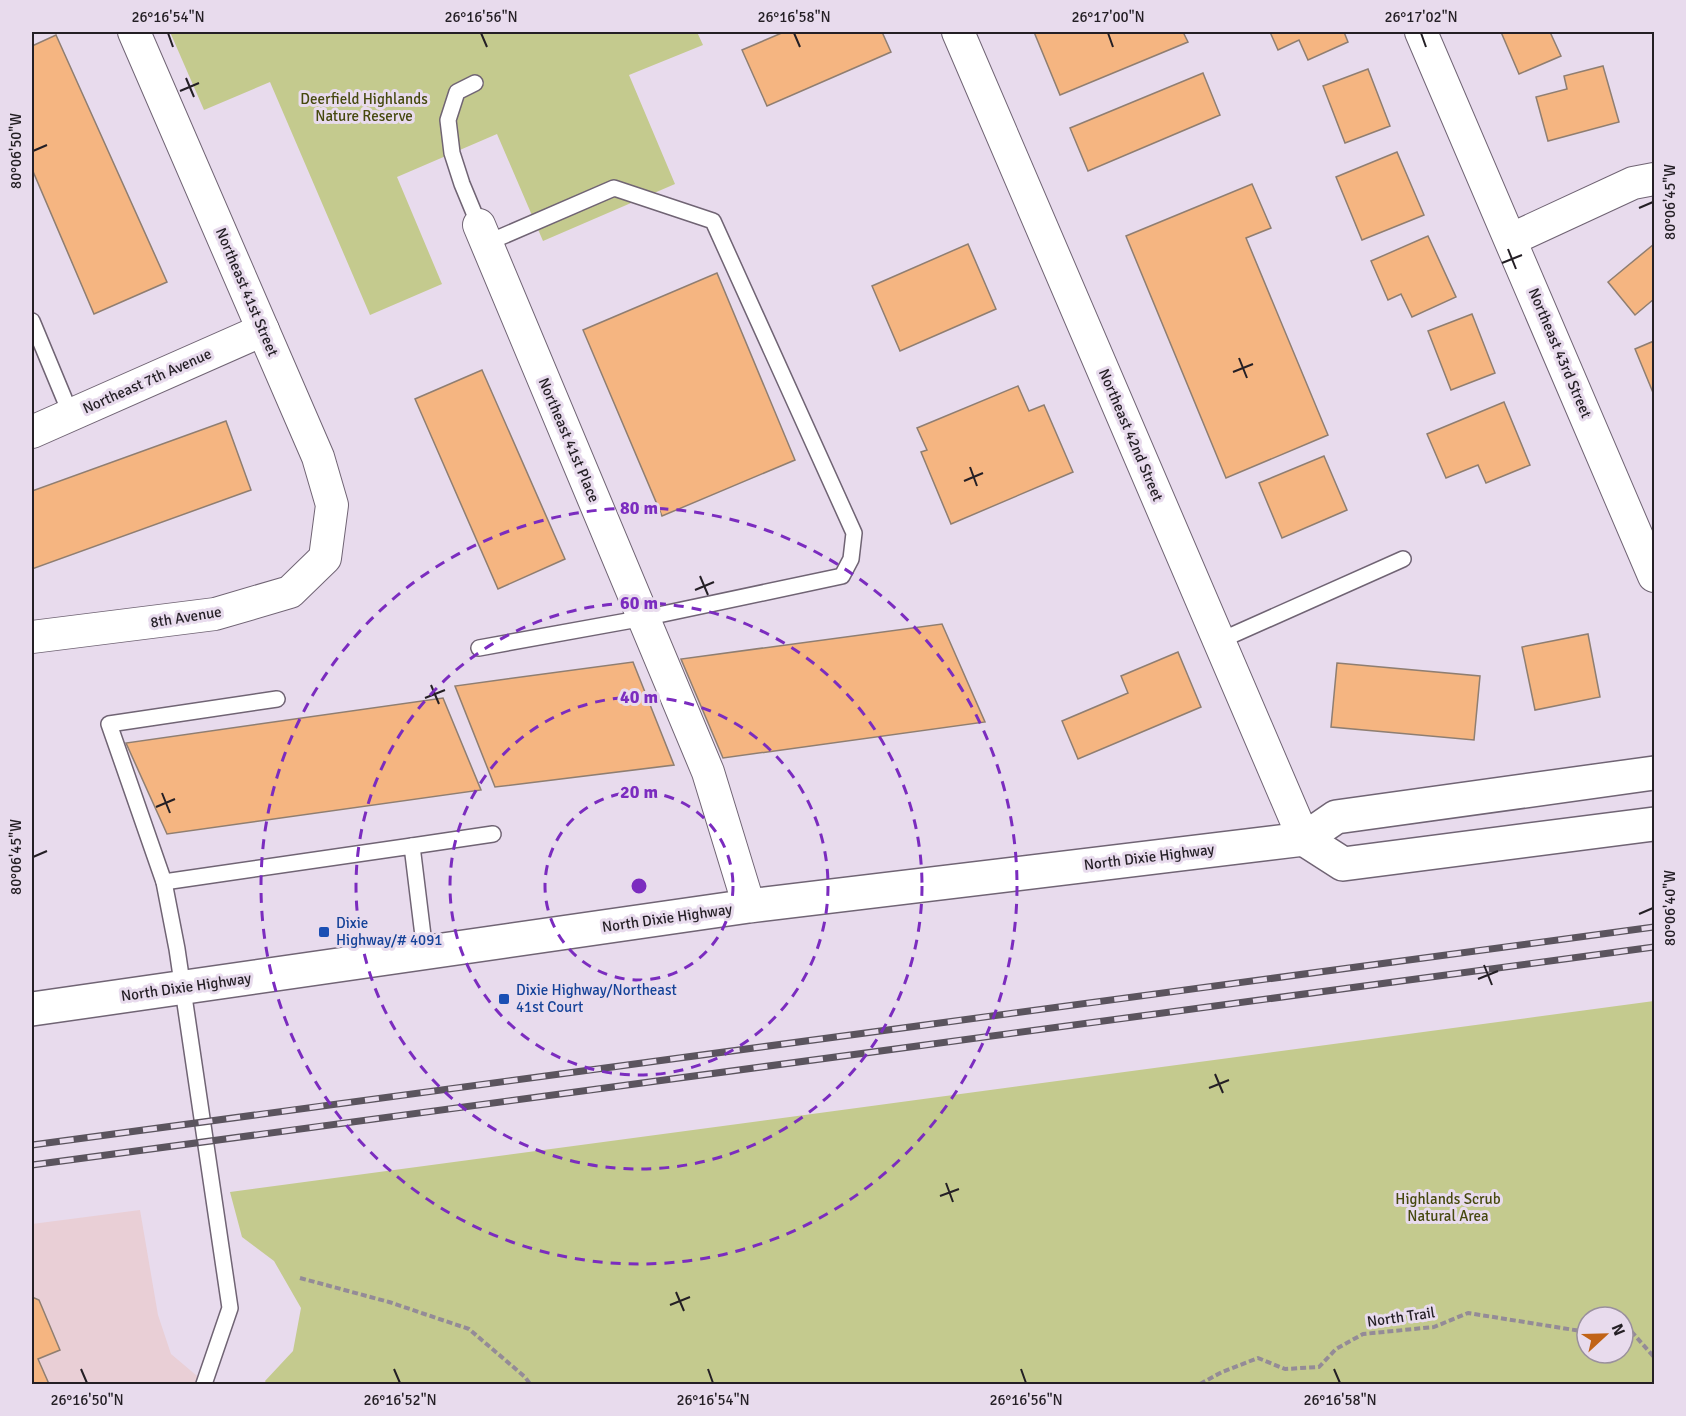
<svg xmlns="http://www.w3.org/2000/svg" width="1686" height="1416" font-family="Signika,sans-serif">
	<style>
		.commercial { fill: #e9cfd6 }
		.green { fill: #c4ca8e; fill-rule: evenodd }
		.building { fill: #f5b581; stroke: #8f7e71; stroke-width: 1.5 }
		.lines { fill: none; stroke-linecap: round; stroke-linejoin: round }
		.service-casing { stroke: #706474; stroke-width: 18 }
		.minor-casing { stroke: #706474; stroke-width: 34 }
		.secondary-casing { stroke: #706474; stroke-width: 36 }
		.path { stroke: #948b97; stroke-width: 4; stroke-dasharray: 6 3; stroke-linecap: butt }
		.service { stroke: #fff; stroke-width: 15 }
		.minor { stroke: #fff; stroke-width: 32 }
		.secondary { stroke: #fff; stroke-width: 33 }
		.rail-casing { stroke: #5b545e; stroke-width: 7 }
		.rail { stroke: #e8dbed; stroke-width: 4.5; stroke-dasharray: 14; stroke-linecap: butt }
		.ticks { fill: none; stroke: #241f25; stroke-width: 2 }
		.ring { fill: none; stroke: #7b2cbf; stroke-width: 3; stroke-dasharray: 10 8 }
		.transit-dot { fill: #1a4fb4; stroke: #e8dbed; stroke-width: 2 }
		.labels { text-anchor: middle; stroke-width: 6; stroke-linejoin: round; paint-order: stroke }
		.park-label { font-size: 15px; fill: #46490e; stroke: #e8dbed }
		.street-label { font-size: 15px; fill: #241f25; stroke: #e8dbed }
		.transit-label { font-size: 15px; fill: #164399; stroke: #e8dbed; text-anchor: start }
		.centre { fill: #7b2cbf; stroke: #e8dbed; stroke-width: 3 }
		.ring-label { font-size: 18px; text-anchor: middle; font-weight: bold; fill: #7b2cbf; stroke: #e8dbed; stroke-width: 6; stroke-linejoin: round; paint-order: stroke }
		.neatline { fill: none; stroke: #241f25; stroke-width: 2 }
		.ticks-label { font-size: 15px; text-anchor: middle; fill: #241f25 }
	</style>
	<rect width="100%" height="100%" fill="#e8dbed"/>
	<!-- commercial -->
	<polygon class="commercial" points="140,1210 158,1315 171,1354 203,1381 214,1384 32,1384 32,1224"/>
	<!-- green -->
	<g class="green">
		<polygon points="170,32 697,32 703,45 629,75 675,184 543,241 497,134 397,177 442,284 370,315 270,82 204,110"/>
		<path d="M1654 1001V1384H267L265 1381 293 1351 301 1308 274 1261 242 1237 230 1192ZM1587 1317H1623V1353H1587Z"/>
	</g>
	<!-- building -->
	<g class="building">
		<polygon points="784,32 882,32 891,52 767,106 742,50"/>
		<polygon points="1034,32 1183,32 1188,42 1060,95"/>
		<polygon points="1270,32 1344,32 1348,42 1308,60 1299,40 1278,50"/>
		<polygon points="1501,32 1550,32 1561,56 1519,74"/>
		<polygon points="56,35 167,282 94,314 32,169 32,46"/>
		<polygon points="1603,66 1619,122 1548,141 1536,97 1567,89 1564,76"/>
		<polygon points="1368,69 1390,126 1345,143 1323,86"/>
		<polygon points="1203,73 1220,115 1088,171 1070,128"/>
		<polygon points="1397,152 1424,215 1362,240 1336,177"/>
		<polygon points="1252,184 1271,228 1246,238 1328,435 1226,478 1126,236"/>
		<polygon points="1428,236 1456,297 1412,317 1401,294 1388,300 1371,261"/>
		<polygon points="968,244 996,309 900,351 872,286"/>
		<polygon points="1654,244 1654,299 1635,315 1608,282"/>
		<polygon points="717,273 795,460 662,516 583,330"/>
		<polygon points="1472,314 1495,373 1451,390 1428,331"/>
		<polygon points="1654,341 1654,395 1635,349"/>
		<polygon points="482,370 565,559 498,589 415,399"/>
		<polygon points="1018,386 1029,411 1044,405 1073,472 951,524 921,452 927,450 917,428"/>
		<polygon points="1504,402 1530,465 1486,483 1478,465 1446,478 1427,434"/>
		<polygon points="226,421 251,490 32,569 32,491"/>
		<polygon points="1324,456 1347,510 1282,538 1259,483"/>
		<polygon points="942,624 985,722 723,758 681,659"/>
		<polygon points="1588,634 1600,697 1535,710 1522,647"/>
		<polygon points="1178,652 1201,707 1078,759 1062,721 1128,693 1121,676"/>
		<polygon points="633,662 674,765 495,787 455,686"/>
		<polygon points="1337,663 1480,676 1474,740 1331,727"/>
		<polygon points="443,698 481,790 167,834 126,743"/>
		<polygon points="32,1297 39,1300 60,1350 38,1359 49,1384 32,1384"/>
	</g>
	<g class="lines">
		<defs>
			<g id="service">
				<polyline points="475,83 457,92 448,120 452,153 462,184 479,225"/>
				<polyline points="32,321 71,415"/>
				<polyline points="1219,641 1403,559"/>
				<polyline points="479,648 644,618 842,576 851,559 854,533 713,221 614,188 487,243"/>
				<polyline points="412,846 493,834"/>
				<polyline points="164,882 412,846 425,952"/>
				<polyline points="204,1384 230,1308 177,949 164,882 109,724 277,699"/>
			</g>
			<g id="minor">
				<polyline points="958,32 1304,839"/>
				<polyline points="1421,32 1654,576"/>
				<polyline points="479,225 708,772 749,906"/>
				<polyline points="1512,239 1633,183 1654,179"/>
				<polyline points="32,432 263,330"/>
				<polyline points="32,637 215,614 290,592 325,558 332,505 318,457 134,32"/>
			</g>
			<g id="secondary">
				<polyline points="1304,839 1343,864 1654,824"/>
				<polyline points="32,1009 749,906 1304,839 1336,817 1654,773"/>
			</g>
		</defs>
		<!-- service casing -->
		<use href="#service" class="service-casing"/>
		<!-- minor casing -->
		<use href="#minor" class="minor-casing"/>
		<!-- secondary casing -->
		<use href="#secondary" class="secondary-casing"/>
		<!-- path -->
		<g class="path">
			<polyline points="300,1278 389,1302 469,1329 525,1377 530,1384"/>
			<polyline points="1623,1331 1630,1330 1654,1357"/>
			<polyline points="1200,1384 1222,1372 1258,1358 1285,1369 1319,1367 1336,1349 1363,1334 1434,1327 1468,1313 1587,1332"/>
		</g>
		<!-- service -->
		<use href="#service" class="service"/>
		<!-- minor -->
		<use href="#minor" class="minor"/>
		<!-- secondary -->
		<use href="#secondary" class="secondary"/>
		<defs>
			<g id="rail">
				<polyline points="32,1145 1654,927"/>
				<polyline points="32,1165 1654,947"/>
			</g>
		</defs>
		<!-- rail casing -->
		<use href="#rail" class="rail-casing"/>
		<!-- rail -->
		<use href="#rail" class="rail"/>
	</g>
	<!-- ticks -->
	<path class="ticks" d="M168 33 173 47M481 33 487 47M794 33 800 47M1108 33 1113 47M1421 33 1426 47M186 78 194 97M180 91 199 83M33 151 47 145M1639 208 1653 202M1508 249 1516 269M1502 263 1522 255M1239 358 1247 378M1233 372 1253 364M970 467 977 486M964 481 983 473M700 576 708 595M695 590 714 582M431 685 439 704M425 698 445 690M162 793 170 813M156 807 175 799M33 857 47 851M1639 914 1653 908M1484 965 1492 985M1478 979 1498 971M1215 1074 1223 1093M1209 1088 1229 1080M946 1183 953 1202M940 1196 959 1189M676 1292 684 1311M670 1305 690 1297M81 1369 87 1383M394 1369 400 1383M708 1369 713 1383M1021 1369 1026 1383M1334 1369 1340 1383"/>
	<!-- distance rings -->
	<g class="ring">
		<circle cx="639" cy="886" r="94"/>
		<circle cx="639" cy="886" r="189"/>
		<circle cx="639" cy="886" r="283"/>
		<circle cx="639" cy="886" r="378"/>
	</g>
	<!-- markers -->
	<g class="transit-dot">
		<rect x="318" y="926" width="12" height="12" rx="3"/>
		<rect x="498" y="993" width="12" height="12" rx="3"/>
	</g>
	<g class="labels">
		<!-- park labels -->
		<g class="park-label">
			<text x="364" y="104">Deerfield Highlands<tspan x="364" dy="17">Nature Reserve</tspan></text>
			<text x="1448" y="1204">Highlands Scrub<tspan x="1448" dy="17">Natural Area</tspan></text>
		</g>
		<!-- street labels -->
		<g class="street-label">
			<text transform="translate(247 292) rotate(67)" y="5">Northeast 41st Street</text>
			<text transform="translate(1560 353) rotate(67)" y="5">Northeast 43rd Street</text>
			<text transform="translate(147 381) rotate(-24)" y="5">Northeast 7th Avenue</text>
			<text transform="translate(1131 435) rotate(67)" y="5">Northeast 42nd Street</text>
			<text transform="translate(569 440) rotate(67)" y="5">Northeast 41st Place</text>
			<text transform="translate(186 617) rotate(-9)" y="5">8th Avenue</text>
			<text transform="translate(1149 857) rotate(-7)" y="5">North Dixie Highway</text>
			<text transform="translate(667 918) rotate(-8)" y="5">North Dixie Highway</text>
			<text transform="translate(186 987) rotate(-8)" y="5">North Dixie Highway</text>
			<text transform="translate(1401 1317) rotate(-8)" y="5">North Trail</text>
		</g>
		<!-- transit labels -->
		<g class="transit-label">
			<text x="336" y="928">Dixie<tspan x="336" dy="17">Highway/# 4091</tspan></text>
			<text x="516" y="995">Dixie Highway/Northeast<tspan x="516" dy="17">41st Court</tspan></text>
		</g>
	</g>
	<circle cx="639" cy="886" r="9" class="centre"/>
	<g class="ring-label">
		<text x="639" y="514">80 m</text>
		<text x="639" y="609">60 m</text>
		<text x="639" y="703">40 m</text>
		<text x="639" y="798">20 m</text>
	</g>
	<!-- border -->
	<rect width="1686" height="1416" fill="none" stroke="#e8dbed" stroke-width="66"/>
	<!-- north arrow -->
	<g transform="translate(1605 1335) rotate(68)"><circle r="28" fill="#e8dbed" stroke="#9a909d" stroke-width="1.5"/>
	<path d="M0-4.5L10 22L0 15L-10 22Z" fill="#c16317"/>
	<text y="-9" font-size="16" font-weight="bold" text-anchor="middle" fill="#241f25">N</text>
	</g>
	<rect x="33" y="33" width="1620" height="1350" class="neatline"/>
	<g class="ticks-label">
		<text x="168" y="22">26°16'54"N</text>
		<text x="481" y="22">26°16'56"N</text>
		<text x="794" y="22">26°16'58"N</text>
		<text x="1108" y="22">26°17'00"N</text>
		<text x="1421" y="22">26°17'02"N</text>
		<text transform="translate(16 151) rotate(-90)" y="5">80°06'50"W</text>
		<text transform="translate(1670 202) rotate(-90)" y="5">80°06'45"W</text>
		<text transform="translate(16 857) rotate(-90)" y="5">80°06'45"W</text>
		<text transform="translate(1670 908) rotate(-90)" y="5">80°06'40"W</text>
		<text x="87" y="1405">26°16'50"N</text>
		<text x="400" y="1405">26°16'52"N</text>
		<text x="713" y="1405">26°16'54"N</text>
		<text x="1026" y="1405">26°16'56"N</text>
		<text x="1340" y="1405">26°16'58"N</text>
	</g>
</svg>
